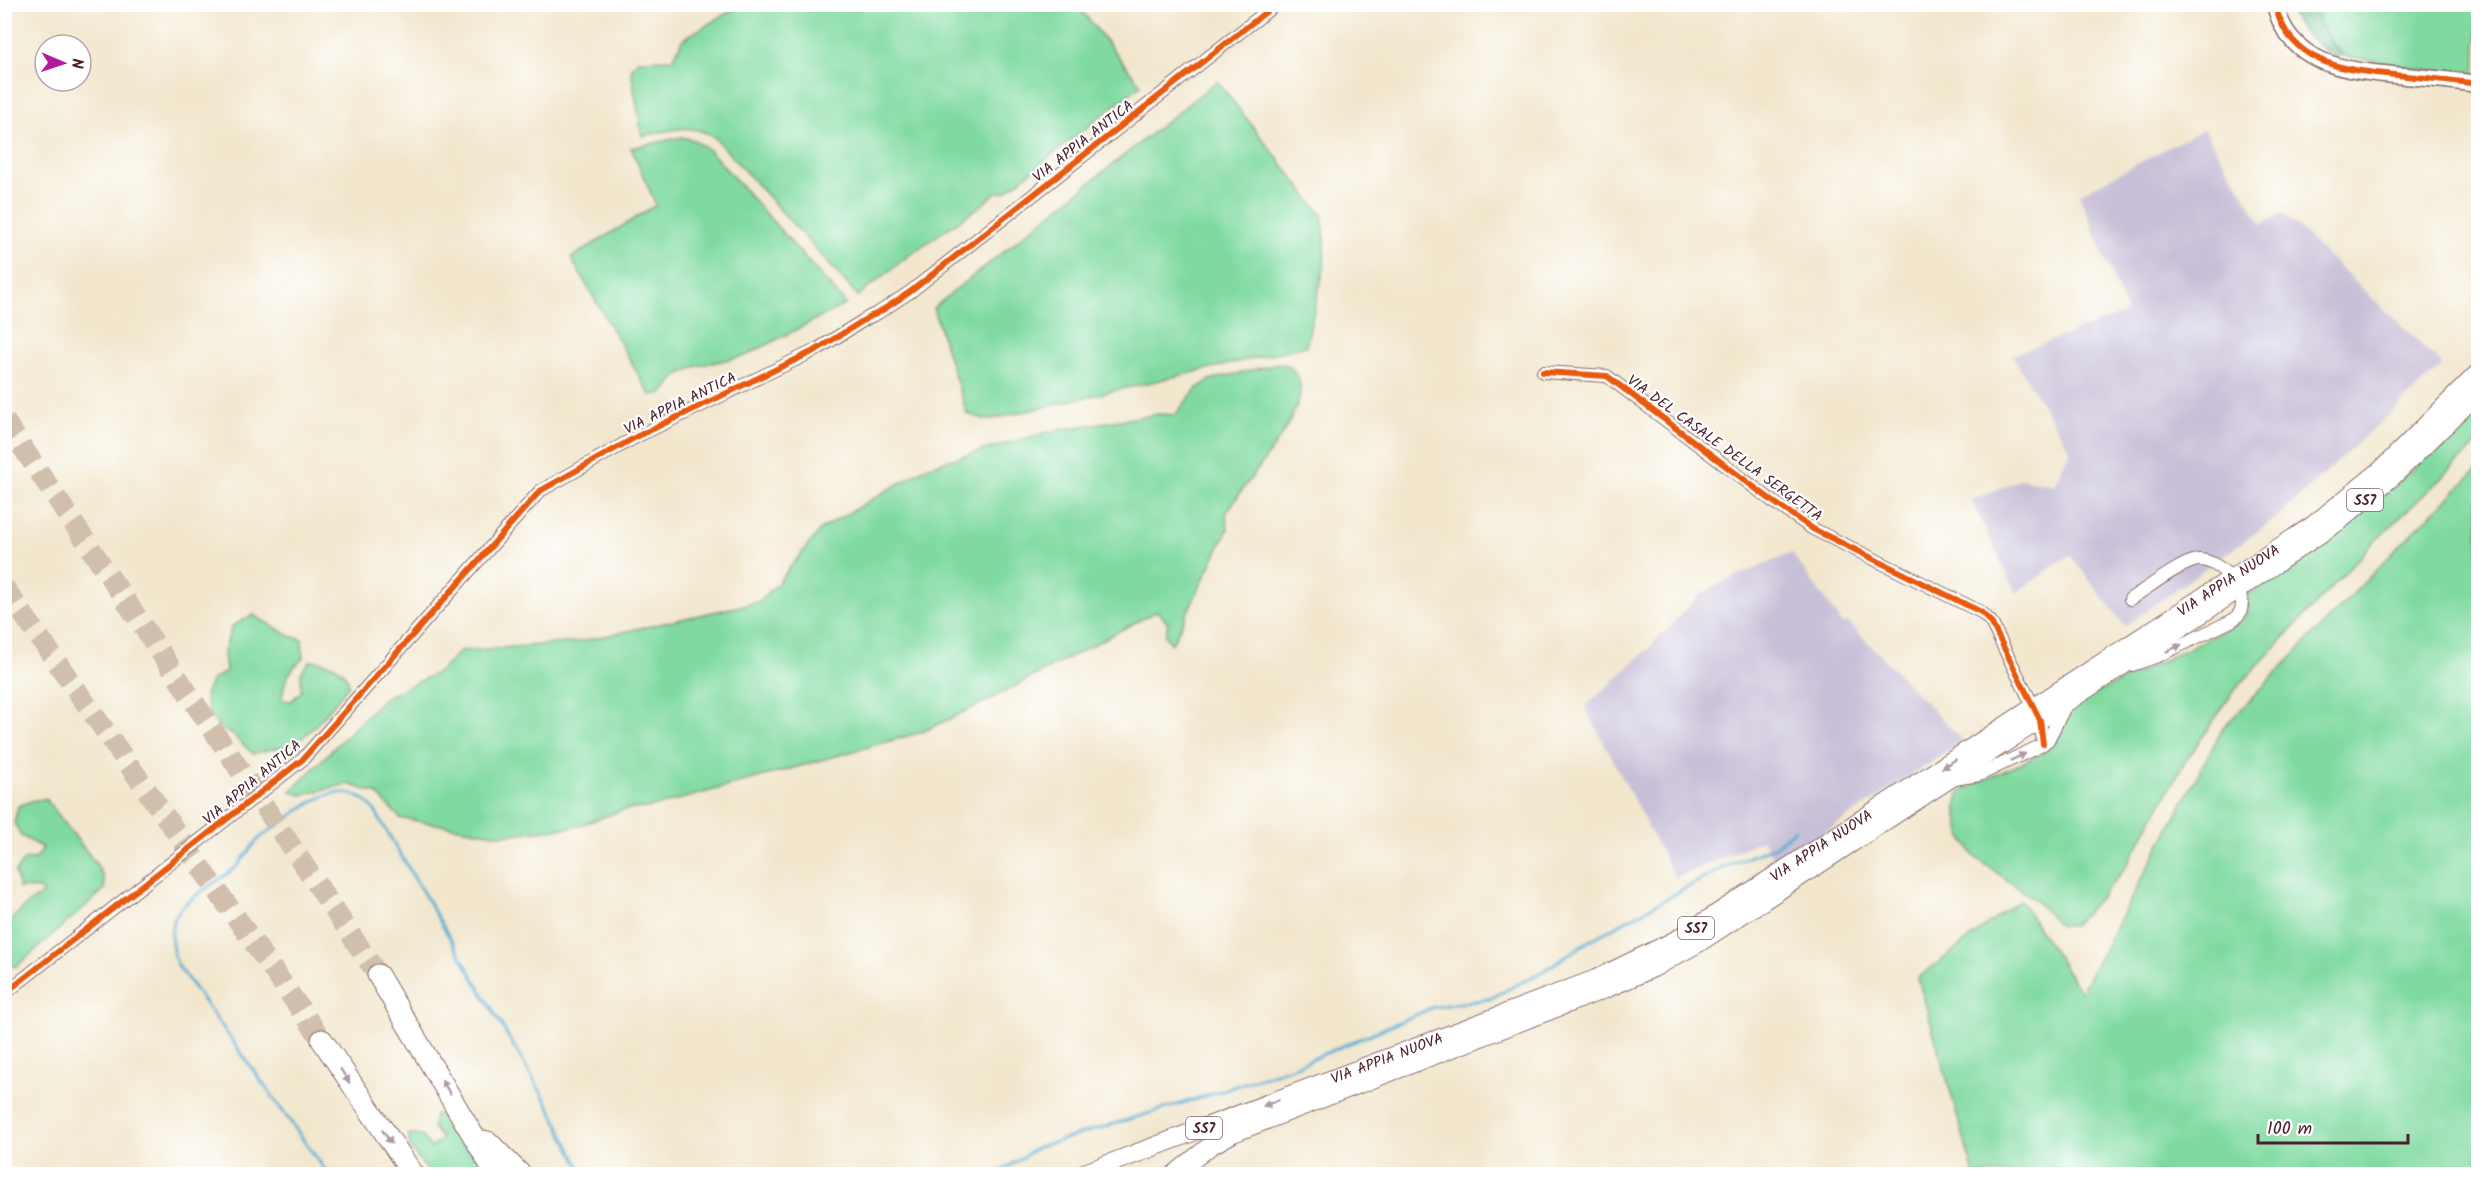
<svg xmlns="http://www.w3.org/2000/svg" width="2483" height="1179" font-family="Kalam,sans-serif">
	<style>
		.industrial { fill: #c8c0d8 }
		.green { fill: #80daa0; stroke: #657c66; stroke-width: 1.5 }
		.forest { fill: #68ba86; stroke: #596c58; stroke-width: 1.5 }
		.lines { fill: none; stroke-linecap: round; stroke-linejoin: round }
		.stream { stroke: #57acd3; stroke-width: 3 }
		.highway-tunnel { stroke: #d0bfad; stroke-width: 21; stroke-dasharray: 21 10; stroke-linecap: butt }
		.street-casing { stroke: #856564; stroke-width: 14 }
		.secondary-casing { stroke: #856564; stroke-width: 19 }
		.primary-casing { stroke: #856564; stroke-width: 20 }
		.highway-casing { stroke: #856564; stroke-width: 23 }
		.street { stroke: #fff; stroke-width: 12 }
		.secondary { stroke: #fff; stroke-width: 16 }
		.primary { stroke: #fff; stroke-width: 18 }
		.highway { stroke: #fff; stroke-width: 21 }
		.cycleway-casing { stroke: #fff; stroke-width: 10 }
		.cycleway { stroke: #e8590c; stroke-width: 6 }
		.oneway { fill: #ae9aa0 }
		.labels { text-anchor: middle; stroke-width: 4.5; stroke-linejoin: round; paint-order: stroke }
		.shield { fill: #fff; stroke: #80626b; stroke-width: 1.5 }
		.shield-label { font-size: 14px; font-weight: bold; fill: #4a1f2b }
		.street-label { font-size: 15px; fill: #4a1f2b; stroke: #fff }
	</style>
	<rect width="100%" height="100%" fill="#fff"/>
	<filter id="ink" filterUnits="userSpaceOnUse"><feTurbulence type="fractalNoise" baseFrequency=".0167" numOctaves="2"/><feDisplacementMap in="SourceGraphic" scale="12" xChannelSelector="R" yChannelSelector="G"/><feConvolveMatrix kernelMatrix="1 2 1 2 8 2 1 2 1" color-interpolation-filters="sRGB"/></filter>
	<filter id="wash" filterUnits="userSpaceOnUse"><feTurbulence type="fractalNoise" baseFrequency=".008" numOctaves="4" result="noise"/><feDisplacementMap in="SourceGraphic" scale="24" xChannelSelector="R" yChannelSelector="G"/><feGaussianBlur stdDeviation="1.35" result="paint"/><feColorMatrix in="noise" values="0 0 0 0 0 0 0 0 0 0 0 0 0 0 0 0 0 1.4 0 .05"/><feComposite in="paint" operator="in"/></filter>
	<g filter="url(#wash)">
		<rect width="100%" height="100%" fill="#f2e7cd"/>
		<!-- industrial -->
		<g class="industrial">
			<polygon points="2204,129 2262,224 2283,213 2443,365 2276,518 2125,626 2070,555 2016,593 1971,500 2022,479 2054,485 2070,450 2012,355 2127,312 2079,194"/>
			<polygon points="1792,553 1842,624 1848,622 1963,741 1777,864 1762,840 1675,878 1585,707 1649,648 1700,595 1723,582"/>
		</g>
		<!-- green -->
		<g class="green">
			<path d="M1077 5 1141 85 1005 192H996L982 205 908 256 858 296 715 138C690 121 670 131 642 136L631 70 638 60 673 59 683 39 741 5Z"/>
			<polygon points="2315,5 2478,5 2475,79 2342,55 2321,26"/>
			<polygon points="1217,81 1322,215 1325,239 1324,267 1306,346 988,420 967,414 933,308"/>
			<polygon points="682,137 694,140 710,151 846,304 745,356 697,366 676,376 663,393 650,395 571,258 656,205 631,148"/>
			<path d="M1278 364 1288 365C1293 370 1299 376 1300 384 1304 420 1244 482 1226 514L1228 529 1172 644 1165 636 1168 623 1157 611 987 701 922 732 653 807 623 810 575 827 501 835 400 818 376 793 348 784 301 795 291 791 384 698 439 672 460 651 578 642 758 602 776 585 821 529 929 466 1051 431 1159 414 1175 415 1197 388 1210 380Z"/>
			<path d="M2478 406V443L2371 545 2234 691 2183 765 2124 870 2074 926 2059 925 2035 900 1976 858C1962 843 1950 810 1961 791L2045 752 2057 740 2070 709 2090 696 2240 623 2247 614V595C2269 581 2293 568 2313 553 2373 508 2426 458 2478 406Z"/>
			<polygon points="2478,469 2478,1174 1974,1174 1918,978 2020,900 2081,992 2223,728 2412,533"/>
			<path d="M253 615 290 636 302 639 303 658C289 671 283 681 282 700L291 701 301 692V673L310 661C327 661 346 667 349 685 332 705 316 730 294 743 287 747 264 750 253 754L233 735 221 729 209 715 205 695 211 681 226 671 224 652 232 626Z"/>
			<polygon points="46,799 97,865 103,877 105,889 16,967 5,963 5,926 25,906 43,893 39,889 19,888 15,872 24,860 37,858 43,848 21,836 14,823 18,806 34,800"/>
			<polygon points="435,1114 450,1117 458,1126 486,1174 430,1174 409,1146 409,1134 422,1136 431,1148 442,1139 433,1127"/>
		</g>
		<!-- forest -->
		<path class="forest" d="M2287 5H2315L2321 26 2329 40 2342 55 2335 57C2308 39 2300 34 2287 5Z"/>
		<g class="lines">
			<!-- stream -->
			<g class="stream">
				<path d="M328 1174 177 964C171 947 167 927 179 911 188 898 220 880 234 869 243 861 249 849 258 840 265 833 275 827 284 821 311 801 344 776 373 808L548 1104 583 1174"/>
				<polyline points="997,1174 1038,1147 1206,1096 1296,1066 1434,1007 1489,999 1540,973 1589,941 1728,865 1774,847 1795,829"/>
			</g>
		</g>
	</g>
	<g filter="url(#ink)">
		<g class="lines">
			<!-- highway-tunnel -->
			<g class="highway-tunnel">
				<polyline points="4,420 378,975"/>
				<polyline points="4,587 322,1040"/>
			</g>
			<defs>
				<g id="street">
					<polyline points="1543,372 1607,376 1771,500 1813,529 1981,612 1991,622 2040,720 2043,744"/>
					<path d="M2130 599C2147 589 2179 563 2198 560 2222 558 2259 603 2233 620L2158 656 2132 665"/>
					<polyline points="1955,779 1979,775 2040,746 2048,740 2066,705"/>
					<polyline points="4,994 302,760 540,491 636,437 816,350 869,317 878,313 910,292 1276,4"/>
				</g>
				<path id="secondary" d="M2275 4C2289 68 2352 71 2405 76 2430 78 2454 81 2478 84"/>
				<g id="primary">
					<path id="s1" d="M1082 1174 1596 979 1678 939 2312 526 2380 471 2478 373"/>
					<polyline points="1175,1174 1210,1146 1233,1133 1605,989 1653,968 1700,942 2209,609 2339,521 2393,476 2478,393"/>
				</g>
				<g id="highway">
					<polyline points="378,975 496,1174"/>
					<polyline points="322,1040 413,1174"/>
					<polyline points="483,1141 488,1142 520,1174"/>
				</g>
			</defs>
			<!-- street casing -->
			<use href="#street" class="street-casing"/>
			<!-- secondary casing -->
			<use href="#secondary" class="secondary-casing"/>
			<!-- primary casing -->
			<use href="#primary" class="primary-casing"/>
			<!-- highway casing -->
			<use href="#highway" class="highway-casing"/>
			<!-- street -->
			<use href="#street" class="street"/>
			<!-- secondary -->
			<use href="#secondary" class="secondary"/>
			<!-- primary -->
			<use href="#primary" class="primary"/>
			<!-- highway -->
			<use href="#highway" class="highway"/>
			<defs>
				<g id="cycleway">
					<path d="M2275 4C2289 68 2352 71 2405 76 2430 78 2454 81 2478 84"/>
					<polyline points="1543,372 1607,376 1771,500 1813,529 1981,612 1991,622 2040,720 2043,744"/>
					<polyline points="4,994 302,760 540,491 636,437 816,350 869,317 878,313 910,292 1276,4"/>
				</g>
			</defs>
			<!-- cycleway casing -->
			<use href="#cycleway" class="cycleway-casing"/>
			<!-- cycleway -->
			<use href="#cycleway" class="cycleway"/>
		</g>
		<!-- one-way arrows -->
		<defs><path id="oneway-solid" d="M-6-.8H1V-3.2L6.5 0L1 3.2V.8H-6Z" transform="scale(1.5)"/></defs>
		<g class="oneway">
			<use href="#oneway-solid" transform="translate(2174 648) rotate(-25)"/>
			<use href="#oneway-solid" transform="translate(2018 757) rotate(-26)"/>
			<use href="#oneway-solid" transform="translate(1949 764) rotate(147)"/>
			<use href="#oneway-solid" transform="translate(345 1076) rotate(57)"/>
			<use href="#oneway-solid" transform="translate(446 1087) rotate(-120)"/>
			<use href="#oneway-solid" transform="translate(1271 1103) rotate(159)"/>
			<use href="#oneway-solid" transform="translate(387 1137) rotate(55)"/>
		</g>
	</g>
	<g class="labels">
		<!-- shield labels -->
		<g class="shield">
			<rect x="2347" y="489" width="36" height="22" rx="4.5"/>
			<rect x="1678" y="917" width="36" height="22" rx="4.5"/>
			<rect x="1186" y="1117" width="36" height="22" rx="4.5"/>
		</g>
		<g class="shield-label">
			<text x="2365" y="505">SS7</text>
			<text x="1696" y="933">SS7</text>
			<text x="1204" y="1133">SS7</text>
		</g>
		<!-- street labels -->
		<g class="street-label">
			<text transform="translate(1083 141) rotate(-38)" y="5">VIA APPIA ANTICA</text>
			<text transform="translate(680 403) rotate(-26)" y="5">VIA APPIA ANTICA</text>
			<text transform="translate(1725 448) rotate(36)" y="5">VIA DEL CASALE DELLA SERGETTA</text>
			<text dy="5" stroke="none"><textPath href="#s1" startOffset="1298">VIA APPIA NUOVA</textPath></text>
			<text transform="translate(252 782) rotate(-40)" y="5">VIA APPIA ANTICA</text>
			<text dy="5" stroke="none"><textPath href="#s1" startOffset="812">VIA APPIA NUOVA</textPath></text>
			<text dy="5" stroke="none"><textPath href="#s1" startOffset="326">VIA APPIA NUOVA</textPath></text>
		</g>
	</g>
	<!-- margin -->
	<rect width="2483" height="1179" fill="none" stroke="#fff" stroke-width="24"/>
	<!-- north arrow -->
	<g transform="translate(63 63) rotate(92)"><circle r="28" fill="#ffffff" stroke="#b7a5aa" stroke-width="1.5"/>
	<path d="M0-4.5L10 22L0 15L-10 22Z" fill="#b5179e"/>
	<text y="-9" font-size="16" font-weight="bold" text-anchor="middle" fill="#4a1f2b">N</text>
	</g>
	<!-- scale -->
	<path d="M2258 1134v9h150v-9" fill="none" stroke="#4a1f2b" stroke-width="3"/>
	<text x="2267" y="1134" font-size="18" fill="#4a1f2b" stroke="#ffffff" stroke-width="4.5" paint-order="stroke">100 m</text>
</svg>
